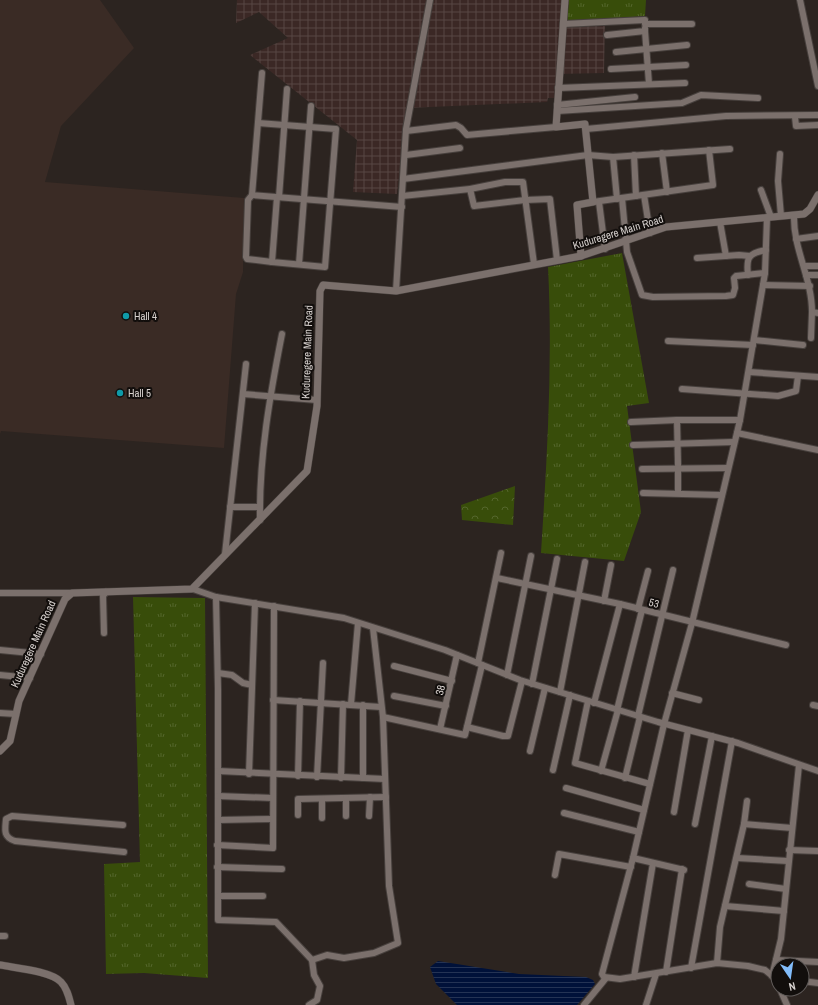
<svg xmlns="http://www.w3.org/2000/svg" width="818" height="1005" font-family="'Archivo Narrow',sans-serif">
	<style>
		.built { fill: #3a2b25 }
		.industrial { fill: url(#industrial-grid) }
		.grass { fill: url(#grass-tufts) }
		.park { fill: url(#park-crowns) }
		.water { fill: url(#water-rules) }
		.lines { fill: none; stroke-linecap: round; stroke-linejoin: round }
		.minor-casing { stroke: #47403d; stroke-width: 8 }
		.tertiary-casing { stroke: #47403d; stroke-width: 8 }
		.minor { stroke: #7b706c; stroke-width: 6 }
		.tertiary { stroke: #7b706c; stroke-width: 7 }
		.culture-dot { fill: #0f9aa8; stroke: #120e0c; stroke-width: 1.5 }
		.labels { text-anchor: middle; stroke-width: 4; stroke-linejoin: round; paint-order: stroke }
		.street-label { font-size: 11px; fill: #d7d1ce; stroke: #120e0c }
		.poi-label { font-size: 11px; fill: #d7d1ce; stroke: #120e0c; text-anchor: start }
	</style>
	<defs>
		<pattern id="industrial-grid" width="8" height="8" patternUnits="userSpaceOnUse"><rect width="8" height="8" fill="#3b2825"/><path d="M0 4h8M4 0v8" fill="none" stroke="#574643"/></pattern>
		<pattern id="grass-tufts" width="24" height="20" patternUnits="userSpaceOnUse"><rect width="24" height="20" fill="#384d0a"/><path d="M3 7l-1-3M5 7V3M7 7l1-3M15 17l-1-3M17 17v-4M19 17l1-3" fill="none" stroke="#54662c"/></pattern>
		<pattern id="park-crowns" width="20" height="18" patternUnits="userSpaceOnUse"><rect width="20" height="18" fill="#384d0a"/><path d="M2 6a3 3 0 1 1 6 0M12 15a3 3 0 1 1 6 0" fill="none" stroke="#54662c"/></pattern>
		<pattern id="water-rules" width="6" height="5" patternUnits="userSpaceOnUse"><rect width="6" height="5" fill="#001139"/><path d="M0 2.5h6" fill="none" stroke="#243354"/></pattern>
	</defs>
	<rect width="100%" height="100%" fill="#2c2420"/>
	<!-- built -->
	<polygon class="built" points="0,0 100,0 134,48 61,126 45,182 244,198 243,272 236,294 224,448 1,431 0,434"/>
	<!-- industrial -->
	<polygon class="industrial" points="237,0 569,0 568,22 605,19 604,73 557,74 555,98 548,98 547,102 407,108 397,194 353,192 357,140 250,55 288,38 259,12 236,23"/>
	<!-- grass -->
	<g class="grass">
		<polygon points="569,0 646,0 645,16 567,22"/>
		<path d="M622 253 649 403 627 406 641 512 624 561 541 553C547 458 553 363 548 267Z"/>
		<polygon points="133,597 205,598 208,978 144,973 106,974 104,864 140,862"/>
	</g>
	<!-- park -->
	<polygon class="park" points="515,486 513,525 462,520 461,505"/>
	<!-- water -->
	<polygon class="water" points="438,961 519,974 586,977 593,980 595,984 577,1005 457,1005 436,984 430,967"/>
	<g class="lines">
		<defs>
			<g id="minor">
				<polyline points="800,0 818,86"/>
				<polyline points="563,24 645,20 645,24 692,24"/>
				<polyline points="645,31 649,84"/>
				<polyline points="607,35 645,31 645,28"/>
				<polyline points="616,52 687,45"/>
				<polyline points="611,69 686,65"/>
				<polyline points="262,73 252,195 402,207"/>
				<polyline points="558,88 685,83"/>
				<polyline points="557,105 635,97"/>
				<polyline points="557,111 682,103 701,95 758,98"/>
				<polyline points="795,117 796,126 818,125"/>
				<polyline points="258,123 336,129 325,267 272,262 277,197"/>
				<polyline points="586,129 726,116 818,115"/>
				<polyline points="406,131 456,125 461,128 467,135 556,127"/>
				<polyline points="662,153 667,192"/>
				<polyline points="780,154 778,181 781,216"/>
				<polyline points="406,155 460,148"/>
				<polyline points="634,155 636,196"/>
				<polyline points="613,157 617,199"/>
				<polyline points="403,179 588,155 613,157 730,149"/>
				<polyline points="470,189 474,206 525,200 550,199 557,260"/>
				<polyline points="761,190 771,217"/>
				<polyline points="252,195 248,200 246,257 247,259 272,262"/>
				<polyline points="644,195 650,233"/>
				<polyline points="402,196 470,189 505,182 523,182 534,264"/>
				<polyline points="279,197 287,89"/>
				<polyline points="622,198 627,252 642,295 653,297 726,296 733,295 735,288 734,278 736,276 765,273"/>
				<polyline points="593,202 713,185 709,150"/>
				<polyline points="599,202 605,249"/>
				<path d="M794 215C793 249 812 278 812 312L818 313"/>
				<polyline points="767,218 765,273 740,420 692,623 664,724 633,858 602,974 604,977 620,979 717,963 748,966 765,970 776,979 778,983"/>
				<polyline points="720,222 726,256"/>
				<polyline points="796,239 818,236"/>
				<polyline points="697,258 739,255 750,256"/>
				<polyline points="299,264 311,106"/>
				<polyline points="804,266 818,266"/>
				<path d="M748 275C746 258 748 253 766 250"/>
				<polyline points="806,275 818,275"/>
				<polyline points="763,285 810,286"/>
				<polyline points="396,291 406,129 430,0"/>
				<polyline points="811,338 812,312"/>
				<polyline points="754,340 803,345"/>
				<polyline points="668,341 753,345"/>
				<polyline points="749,372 818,377"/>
				<polyline points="682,389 778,396 796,391 798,376"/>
				<polyline points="243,394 317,400"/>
				<polyline points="677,420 678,465"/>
				<polyline points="631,422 677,420 740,420"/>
				<polyline points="737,433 818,450"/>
				<polyline points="633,445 734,442"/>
				<polyline points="642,469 728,468"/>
				<polyline points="678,469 678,493"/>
				<polyline points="643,493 722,495"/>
				<polyline points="230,507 260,507"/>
				<path d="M260 520C259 457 270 395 282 334"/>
				<polyline points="225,554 246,364"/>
				<polyline points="497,578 620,604 786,645"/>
				<polyline points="193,589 216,597 344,618 445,650 520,680 658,722 738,743 818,771"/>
				<polyline points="0,593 72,593"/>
				<polyline points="216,597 218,689 218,920 276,922 312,960"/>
				<polyline points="604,601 611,565"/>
				<polyline points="638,609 648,571"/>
				<polyline points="104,633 103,596 106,592"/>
				<polyline points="0,650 41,654"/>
				<polyline points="478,663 501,553"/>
				<polyline points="394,666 452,681"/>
				<polyline points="218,673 232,675 243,683 252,685"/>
				<polyline points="0,675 30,678"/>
				<polyline points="507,675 531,556"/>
				<polyline points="532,684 557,559"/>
				<polyline points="560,692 585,562"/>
				<polyline points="672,693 699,700"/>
				<polyline points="394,696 446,706"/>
				<polyline points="273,700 381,707"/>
				<polyline points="588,701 575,763 650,784"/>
				<polyline points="594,703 620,604"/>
				<polyline points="351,704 358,623"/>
				<polyline points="813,705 818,706"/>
				<polyline points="617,710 642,610"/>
				<polyline points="0,713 16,714"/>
				<polyline points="638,716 673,570"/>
				<polyline points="383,717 465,735 482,665"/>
				<polyline points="467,727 503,736 508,736 522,681"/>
				<polyline points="440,729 457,655"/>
				<polyline points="530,751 545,688"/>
				<polyline points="553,770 570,695"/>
				<polyline points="218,771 385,779"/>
				<polyline points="601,771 618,710"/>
				<polyline points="249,774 255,603"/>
				<polyline points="298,776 300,701"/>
				<polyline points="317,777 323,663"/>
				<polyline points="341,778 343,704"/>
				<polyline points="363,778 363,705"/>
				<polyline points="625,778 640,717"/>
				<polyline points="566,788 644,810"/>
				<polyline points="218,796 273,798"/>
				<polyline points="674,812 688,730"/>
				<polyline points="564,813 639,832"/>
				<polyline points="298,815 298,799 386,797"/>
				<polyline points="346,816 346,798"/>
				<polyline points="369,816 370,797"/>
				<polyline points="322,818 322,799"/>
				<polyline points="218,820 273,819"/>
				<polyline points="695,824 712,736"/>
				<polyline points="744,824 792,828"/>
				<path d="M123 825 12 816 6 819C5 830 3 837 15 841L124 852"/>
				<polyline points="217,845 273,848 274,606"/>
				<polyline points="789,850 818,851"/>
				<polyline points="633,858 684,870"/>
				<polyline points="737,858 788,861"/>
				<polyline points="217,867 282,869"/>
				<polyline points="555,875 559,854 631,867"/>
				<polyline points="749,884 786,889"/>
				<polyline points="218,896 263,896"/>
				<polyline points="725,906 784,911"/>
				<polyline points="0,936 5,936"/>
				<polyline points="776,960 818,962"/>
				<polyline points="717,963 720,927 744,824 747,801"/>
				<polyline points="691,968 732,741"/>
				<polyline points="666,972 682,869"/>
				<polyline points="772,976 781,939 799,765"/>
				<polyline points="634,977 653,863"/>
				<polyline points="802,981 818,983"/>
				<polyline points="780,989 787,1005"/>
				<polyline points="309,1005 317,1000 320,986 314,975 312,960 327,955 344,958 374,953 398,943 389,886 383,717 373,628"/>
				<polyline points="584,1005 606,978"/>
				<polyline points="646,1005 656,974"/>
			</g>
			<g id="tertiary">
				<polyline points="565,0 556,127 585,124 593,202 577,205 581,256"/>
				<polyline points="0,751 10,741 19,701 65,599 72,593 192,589 307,471 317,406 320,291 323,285 396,291 581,256 666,227 804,214 810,209 818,195"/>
				<path d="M0 965C15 968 51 971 61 982 67 988 69 997 71 1005"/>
			</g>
		</defs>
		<!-- minor casing -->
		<use href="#minor" class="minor-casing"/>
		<!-- tertiary casing -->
		<use href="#tertiary" class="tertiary-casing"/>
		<!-- minor -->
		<use href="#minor" class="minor"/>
		<!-- tertiary -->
		<use href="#tertiary" class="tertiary"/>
	</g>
	<!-- markers -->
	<g class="culture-dot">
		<circle cx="126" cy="316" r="4"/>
		<circle cx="120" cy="393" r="4"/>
	</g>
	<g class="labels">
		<!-- street labels -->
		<g class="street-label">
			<text transform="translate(618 232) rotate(-17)" y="4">Kuduregere Main Road</text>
			<text transform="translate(307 352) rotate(-88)" y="4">Kuduregere Main Road</text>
			<text transform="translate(654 603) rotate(15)" y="4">53</text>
			<text transform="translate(33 644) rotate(-66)" y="4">Kuduregere Main Road</text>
			<text transform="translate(440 690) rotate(-77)" y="4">38</text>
		</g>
		<!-- poi labels -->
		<g class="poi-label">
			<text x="134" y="320">Hall 4</text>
			<text x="128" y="397">Hall 5</text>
		</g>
	</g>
	<!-- north arrow -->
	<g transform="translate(790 977) rotate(167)"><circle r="19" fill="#120e0c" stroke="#615c5a"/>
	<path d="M0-3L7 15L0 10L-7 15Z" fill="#82bcfa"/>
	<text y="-6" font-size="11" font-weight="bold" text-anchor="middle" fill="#d7d1ce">N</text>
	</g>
</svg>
